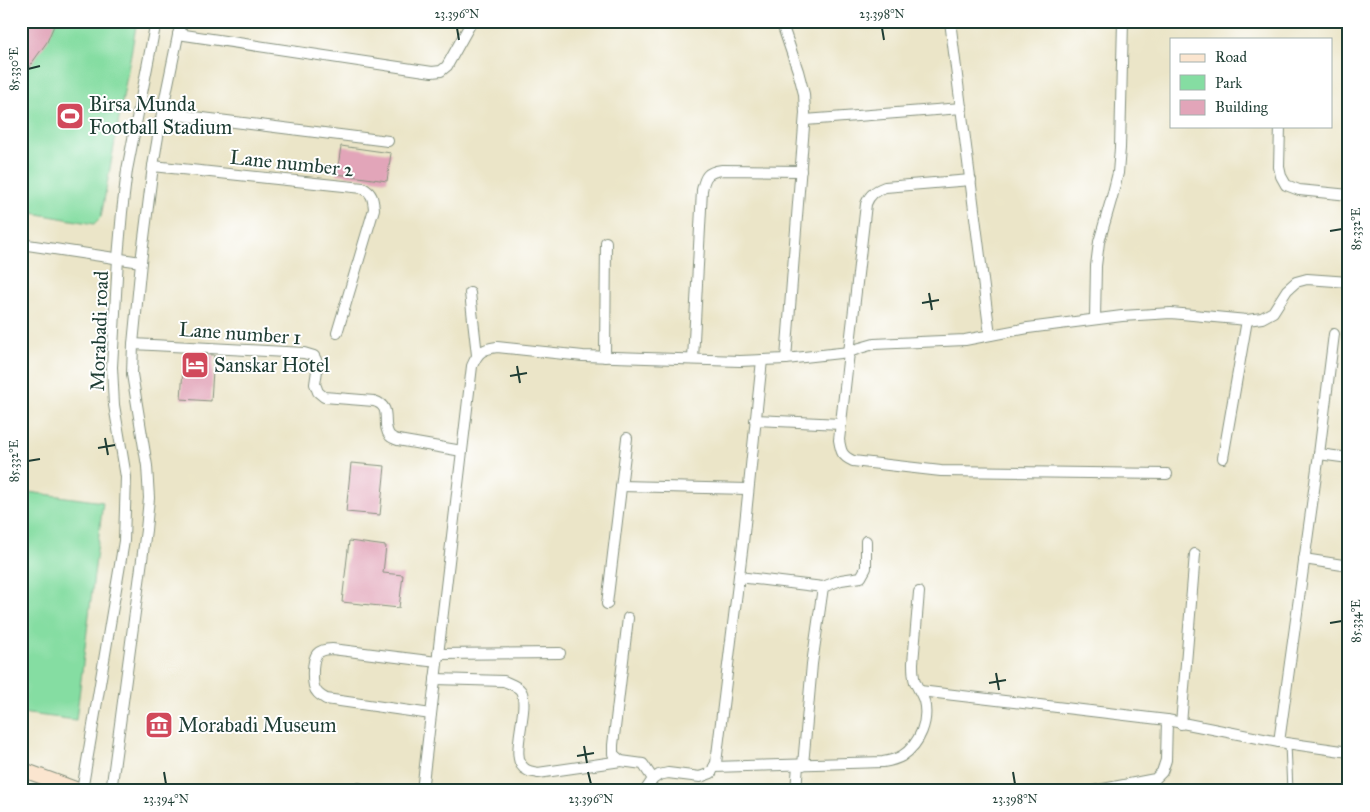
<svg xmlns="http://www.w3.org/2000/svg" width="1370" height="812" font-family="'IM FELL Great Primer',serif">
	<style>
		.green { fill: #85dda2; stroke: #528d6b }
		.building { fill: #e2a5b9 }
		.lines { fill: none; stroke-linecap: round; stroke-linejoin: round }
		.service-casing { stroke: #85917e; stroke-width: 7 }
		.minor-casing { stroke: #85917e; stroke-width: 12 }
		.secondary-casing { stroke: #85917e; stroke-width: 16 }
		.service { stroke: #fff; stroke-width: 5 }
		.minor { stroke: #fff; stroke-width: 10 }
		.secondary { stroke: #fbe5cf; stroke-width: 14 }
		.ticks { fill: none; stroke: #1f3d34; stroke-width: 2 }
		.labels { text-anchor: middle; stroke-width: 4; stroke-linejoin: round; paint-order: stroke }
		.poi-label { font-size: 20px; fill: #1f3d34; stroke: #fff; text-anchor: start }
		.street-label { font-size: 20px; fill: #1f3d34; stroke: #fff }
		.neatline { fill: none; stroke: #1f3d34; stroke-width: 2 }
		.ticks-label { font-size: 12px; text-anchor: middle; fill: #1f3d34 }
	</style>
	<rect width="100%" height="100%" fill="#fff"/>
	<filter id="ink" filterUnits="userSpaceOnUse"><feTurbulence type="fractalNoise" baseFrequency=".02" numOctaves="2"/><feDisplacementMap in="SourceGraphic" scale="10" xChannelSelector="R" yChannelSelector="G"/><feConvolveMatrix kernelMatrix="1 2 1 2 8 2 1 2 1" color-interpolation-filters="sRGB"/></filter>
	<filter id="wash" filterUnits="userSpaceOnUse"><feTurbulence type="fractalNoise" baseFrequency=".0096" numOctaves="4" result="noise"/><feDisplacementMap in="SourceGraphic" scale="20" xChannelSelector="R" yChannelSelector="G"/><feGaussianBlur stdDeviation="1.12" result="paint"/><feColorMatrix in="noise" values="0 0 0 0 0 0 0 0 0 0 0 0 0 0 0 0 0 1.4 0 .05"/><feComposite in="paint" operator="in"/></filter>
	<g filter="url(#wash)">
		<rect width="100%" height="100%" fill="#ebe5c8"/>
		<!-- green -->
		<g class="green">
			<polygon points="21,21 137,21 101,217 94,224 21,211"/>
			<polygon points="21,491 103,502 76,720 21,713"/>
		</g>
		<g id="blocks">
			<!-- building -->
			<g class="building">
				<polygon points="21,21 56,21 47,42 21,78"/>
				<polygon points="341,146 391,153 387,181 337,174"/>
				<polygon points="184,354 214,355 211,401 181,399"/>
				<polygon points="351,463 385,466 380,515 346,512"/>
				<polygon points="349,541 386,546 383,573 403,575 399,608 342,602"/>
			</g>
		</g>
	</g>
	<g filter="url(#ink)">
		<use href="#blocks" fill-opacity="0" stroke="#85917e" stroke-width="1"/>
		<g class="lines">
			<defs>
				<polyline id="service" points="1288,744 1290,791"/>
				<g id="minor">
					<polyline points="781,21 798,71 804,94 805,113 786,359"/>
					<polyline points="950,21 990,335"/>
					<polyline points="178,34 432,72 441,71 447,66 472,21"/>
					<polyline points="162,113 388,141"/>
					<polyline points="805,120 962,108"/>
					<polyline points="1280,126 1279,167 1281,176 1286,185 1299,190 1349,195"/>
					<path d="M153 166 363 188C372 193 373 198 374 209L337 333"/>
					<path d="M971 180 885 187C875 191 870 194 866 204L839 440C841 452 842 456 853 461L941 471 1167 474"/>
					<polyline points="21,244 141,262"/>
					<polyline points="470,293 477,355"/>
					<polyline points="1095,319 1096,266 1099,242 1112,197 1118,173 1120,148 1123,21"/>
					<polyline points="1334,334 1319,454 1279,742 1349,752"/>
					<path d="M133 344 304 353 314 356 318 364 315 384 318 392 324 397 374 401C394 407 380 424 390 436 392 438 395 439 398 440L462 451"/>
					<polyline points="605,357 606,242"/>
					<path d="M693 359 702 190C705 176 707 172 722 170L801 171"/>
					<polyline points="755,420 841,424"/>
					<polyline points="1319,454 1349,458"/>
					<polyline points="1223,458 1247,320"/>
					<polyline points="621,486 748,489"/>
					<polyline points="1304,559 1349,566"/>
					<polyline points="739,577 823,587 812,664 803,765"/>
					<polyline points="823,587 841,580 861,577 866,568 866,541"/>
					<polyline points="607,604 627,438"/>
					<polyline points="628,618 613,745 613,754 621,761 643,764 653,779"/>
					<polyline points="438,654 560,653"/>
					<path d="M435 679 504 681C510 684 518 686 521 691 531 709 506 761 527 770 530 772 535 772 538 773L621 761"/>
					<polyline points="920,691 1167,720 1279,742"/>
					<path d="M431 714 326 699C323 697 319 695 317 692 311 686 312 660 317 654 321 650 326 649 332 649L437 662"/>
					<polyline points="1181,724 1195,554"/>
					<path d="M714 767 883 762C889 761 897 759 902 756 920 744 929 721 924 701 922 694 918 689 915 682 913 676 913 669 913 663L919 592"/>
					<polyline points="82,791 124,541 126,477 114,405 112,367 118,258 122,212 127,170 156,21"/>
					<polyline points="111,791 146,530 149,498 147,466 132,374 133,344 141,262 153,166 162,113 181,21"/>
					<polyline points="359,791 359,788"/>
					<path d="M422 791 472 366C478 352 482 349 497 347L583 356 740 361 786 359 849 352 860 348 874 344 965 340 1028 328 1122 316 1171 313 1247 320 1262 318 1273 312 1287 290 1296 282 1307 279 1349 282"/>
					<polyline points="645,791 653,779 659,775 668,773 700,777 711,773 716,763 743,543 762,360"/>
					<polyline points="796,791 798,765"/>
					<polyline points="1093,791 1155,779 1162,772 1166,760 1167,720"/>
				</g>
				<polyline id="secondary" points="21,769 81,791"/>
			</defs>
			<!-- service casing -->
			<use href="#service" class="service-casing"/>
			<!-- minor casing -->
			<use href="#minor" class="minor-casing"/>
			<!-- secondary casing -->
			<use href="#secondary" class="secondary-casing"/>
			<!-- service -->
			<use href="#service" class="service"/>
			<!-- minor -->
			<use href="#minor" class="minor"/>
			<!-- secondary -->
			<use href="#secondary" class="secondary"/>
		</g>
	</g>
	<!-- ticks -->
	<path class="ticks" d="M457 28 459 40M882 28 884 40M28 69 40 66M1330 231 1342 229M929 293 932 310M922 303 939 300M517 366 520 383M510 376 527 373M105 438 108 455M98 448 115 445M28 461 40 459M1330 623 1342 621M996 673 999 690M989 683 1006 680M584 746 587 763M577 756 594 753M164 772 166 784M588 772 591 784M1013 772 1015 784"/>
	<!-- icons -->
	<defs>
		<symbol id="stadium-square" viewBox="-11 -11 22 22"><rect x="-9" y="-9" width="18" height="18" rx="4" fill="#d1495b" stroke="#fff"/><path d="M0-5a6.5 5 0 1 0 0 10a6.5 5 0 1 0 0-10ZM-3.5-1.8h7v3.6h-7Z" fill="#fff"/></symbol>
		<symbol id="hotel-square" viewBox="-11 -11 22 22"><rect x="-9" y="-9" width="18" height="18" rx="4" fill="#d1495b" stroke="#fff"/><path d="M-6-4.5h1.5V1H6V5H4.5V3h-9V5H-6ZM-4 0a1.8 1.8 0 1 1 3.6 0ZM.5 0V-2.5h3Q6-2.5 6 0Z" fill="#fff"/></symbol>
		<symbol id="museum-square" viewBox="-11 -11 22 22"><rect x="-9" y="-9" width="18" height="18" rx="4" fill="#d1495b" stroke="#fff"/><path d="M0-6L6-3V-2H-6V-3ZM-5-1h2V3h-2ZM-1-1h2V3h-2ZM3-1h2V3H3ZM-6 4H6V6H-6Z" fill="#fff"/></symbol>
	</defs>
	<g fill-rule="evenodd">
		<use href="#stadium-square" x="54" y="100" width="32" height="32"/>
		<use href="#hotel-square" x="179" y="349" width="32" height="32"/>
		<use href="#museum-square" x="143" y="709" width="32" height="32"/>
	</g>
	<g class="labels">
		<!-- poi labels -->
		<g class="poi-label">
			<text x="89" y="111">Birsa Munda<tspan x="89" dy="23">Football Stadium</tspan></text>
			<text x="214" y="372">Sanskar Hotel</text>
			<text x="178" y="732">Morabadi Museum</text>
		</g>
		<!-- street labels -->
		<g class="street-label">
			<text transform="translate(292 163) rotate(6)" y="7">Lane number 2</text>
			<text transform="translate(99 331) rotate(-88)" y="7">Morabadi road</text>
			<text transform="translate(240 333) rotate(4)" y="7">Lane number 1</text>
		</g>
	</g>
	<!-- margin -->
	<rect width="1370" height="812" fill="none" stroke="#fff" stroke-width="55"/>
	<!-- legend -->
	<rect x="1170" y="38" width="162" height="90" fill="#ffffff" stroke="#a5b1ae"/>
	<rect x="1180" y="54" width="25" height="8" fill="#fbe5cf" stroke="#a5b1ae"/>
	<text x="1215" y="62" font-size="15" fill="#1f3d34">Road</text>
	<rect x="1180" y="75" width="25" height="15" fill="#85dda2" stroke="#a5b1ae"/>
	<text x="1215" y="88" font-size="15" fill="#1f3d34">Park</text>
	<rect x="1180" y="100" width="25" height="15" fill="#e2a5b9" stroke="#a5b1ae"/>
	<text x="1215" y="112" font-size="15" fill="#1f3d34">Building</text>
	<rect x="28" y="28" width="1314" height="756" class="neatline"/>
	<g class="ticks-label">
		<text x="457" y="18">23.396°N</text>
		<text x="882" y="18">23.398°N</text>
		<text transform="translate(14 69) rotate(-90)" y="4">85.330°E</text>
		<text transform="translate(1356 229) rotate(-90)" y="4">85.332°E</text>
		<text transform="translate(14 461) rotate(-90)" y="4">85.332°E</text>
		<text transform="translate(1356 621) rotate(-90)" y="4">85.334°E</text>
		<text x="166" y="803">23.394°N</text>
		<text x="591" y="803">23.396°N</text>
		<text x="1015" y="803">23.398°N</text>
	</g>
</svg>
